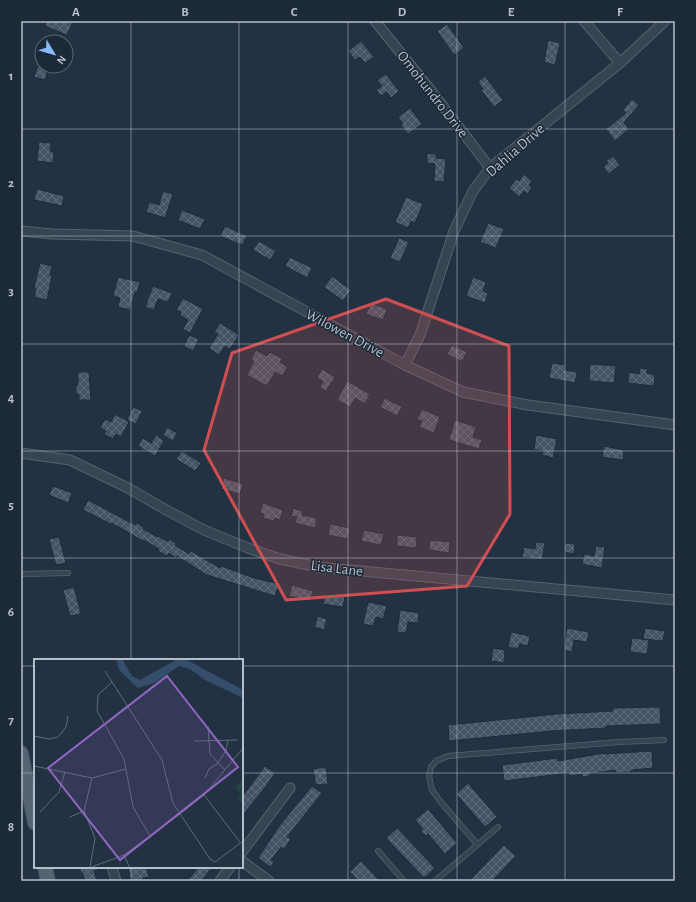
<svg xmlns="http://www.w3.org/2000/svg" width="696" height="902" font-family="'Alegreya Sans',sans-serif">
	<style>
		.building { fill: url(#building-cross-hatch); stroke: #1e2b39 }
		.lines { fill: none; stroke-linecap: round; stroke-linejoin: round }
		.service-casing { stroke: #55626f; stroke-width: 6 }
		.minor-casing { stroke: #55626f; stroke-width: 11 }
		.primary-casing { stroke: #414d5b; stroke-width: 16 }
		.service { stroke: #374452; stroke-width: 4.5 }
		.minor { stroke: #374452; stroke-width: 9 }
		.primary { stroke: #556372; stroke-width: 14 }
		.marked { fill: #ce4e51; fill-opacity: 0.2; stroke: #ce4e51; stroke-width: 3; stroke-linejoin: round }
		.grid { fill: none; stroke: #b4bfcc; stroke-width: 1; stroke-opacity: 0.55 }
		.labels { text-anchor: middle; stroke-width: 3; stroke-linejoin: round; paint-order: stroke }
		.street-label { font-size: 15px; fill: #b4bfcc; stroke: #1c2937 }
		.inset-road { fill: none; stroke: #5d6a7a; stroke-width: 1 }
		.view { fill: #9267c4; fill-opacity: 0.15; stroke: #9267c4; stroke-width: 2 }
		.inset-edge { fill: none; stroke: #b4bfcc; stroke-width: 2 }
		.neatline { fill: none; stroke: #b4bfcc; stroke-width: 1.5 }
		.grid-label { font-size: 13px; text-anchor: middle; font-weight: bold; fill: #b4bfcc }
	</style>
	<defs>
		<pattern id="building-cross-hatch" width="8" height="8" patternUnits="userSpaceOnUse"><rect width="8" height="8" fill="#445467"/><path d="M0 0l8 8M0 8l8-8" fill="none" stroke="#5d6b7c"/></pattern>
	</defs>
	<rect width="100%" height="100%" fill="#233243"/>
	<!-- building -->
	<g class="building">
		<polygon points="47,21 73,21 67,35 45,26"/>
		<polygon points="447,24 464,48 454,55 437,31"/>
		<polygon points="548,40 560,43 555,65 544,62"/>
		<polygon points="361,41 374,57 365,63 360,57 355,60 348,51"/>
		<polygon points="38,66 49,66 45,80 34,77"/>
		<polygon points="386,74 399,91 391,98 387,92 381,96 376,90 382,86 377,80"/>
		<polygon points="485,76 503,100 494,107 481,90 483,89 478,82"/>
		<polygon points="632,99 639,105 624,122 629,129 615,141 606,129 626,113 623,110"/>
		<polygon points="410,108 422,124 408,134 401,125 403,124 398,117"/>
		<polygon points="39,142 51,143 50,151 54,152 53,163 37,161"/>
		<polygon points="427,153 436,154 436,158 446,159 444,182 434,181 435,164 427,163"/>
		<polygon points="613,156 620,165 609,174 603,167 608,163 606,161"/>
		<polygon points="524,174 532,181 529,185 532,188 527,194 524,191 519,197 509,188 516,179 519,181"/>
		<polygon points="37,189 64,196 62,206 34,200"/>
		<polygon points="163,191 173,194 165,218 146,212 149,202 159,205"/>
		<polygon points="406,197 423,204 415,223 411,221 408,228 395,222"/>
		<polygon points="182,210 205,219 200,229 178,220"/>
		<polygon points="488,223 504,229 496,248 480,242"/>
		<polygon points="225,226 247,236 242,245 220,236"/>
		<polygon points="399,238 409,242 400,262 390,258"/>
		<polygon points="259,241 276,251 270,260 253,250"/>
		<polygon points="290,257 312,268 307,278 285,266"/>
		<polygon points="40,263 52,266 50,275 52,276 47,300 34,297 36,289 34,288"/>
		<polygon points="332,276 351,290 343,301 324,287"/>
		<polygon points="118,277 140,282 137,293 135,292 130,310 118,307 120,298 113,296"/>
		<polygon points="473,277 486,282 483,291 488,293 485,303 466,296"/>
		<polygon points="153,286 172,293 168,302 158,299 154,310 145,307"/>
		<polygon points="183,298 203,309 190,333 183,329 188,320 180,315 181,312 176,310"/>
		<polygon points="371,303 387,309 383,320 366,314"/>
		<polygon points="220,323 239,335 230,349 225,346 219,355 209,348 218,334 214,332"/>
		<polygon points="189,335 199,339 193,351 184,346"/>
		<polygon points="452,345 467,352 462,362 447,354"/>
		<polygon points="256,350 267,356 270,352 282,359 280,362 288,367 282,376 275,372 267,386 247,375 254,361 251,359"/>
		<polygon points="552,363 566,365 565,370 577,372 575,383 549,378"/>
		<polygon points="590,364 616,366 614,383 589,381"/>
		<polygon points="640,368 647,369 647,373 655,375 654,386 628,383 629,372 639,374"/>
		<polygon points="322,369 335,377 326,391 320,387 323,381 317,378"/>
		<polygon points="78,372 89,372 91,400 79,400 79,394 76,394 76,386 78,385"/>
		<polygon points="347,381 370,394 365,404 355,398 350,407 337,400"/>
		<polygon points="385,398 402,407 397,416 380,407"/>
		<polygon points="133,407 142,411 136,424 127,420"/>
		<polygon points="422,409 440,417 434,433 419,427 422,421 417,419"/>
		<polygon points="115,414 129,422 121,437 116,434 113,439 104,434 106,431 100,428 105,419 111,422"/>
		<polygon points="455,420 476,427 473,437 482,440 479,449 449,440"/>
		<polygon points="167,427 177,433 173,441 163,435"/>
		<polygon points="156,435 164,441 155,456 138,446 143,438 151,443"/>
		<polygon points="536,435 557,439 553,458 542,455 543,451 534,449"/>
		<polygon points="604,446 624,450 623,460 602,457"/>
		<polygon points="182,451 201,463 195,471 176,459"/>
		<polygon points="224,478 243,484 240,494 221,489"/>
		<polygon points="53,486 72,493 68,503 49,495"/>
		<polygon points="88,500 135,525 137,523 144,527 143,529 157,537 158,536 168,542 169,539 176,543 175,545 189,554 191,551 220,568 221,566 254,578 279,584 275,596 207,575 177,556 176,558 169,553 167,556 158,551 159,549 144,540 143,541 112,523 111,524 83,510"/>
		<polygon points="263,503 283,510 280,520 275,518 274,521 263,518 264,514 260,513"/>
		<polygon points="293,508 303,511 302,515 317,518 315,528 295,523 297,517 291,516"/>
		<polygon points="330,524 350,528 348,539 328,535"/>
		<polygon points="364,530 384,534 381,545 361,541"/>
		<polygon points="397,535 417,537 416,548 397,546"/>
		<polygon points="59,537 66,563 56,565 49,539"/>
		<polygon points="430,540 450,542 449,553 429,550"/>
		<polygon points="536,542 545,543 542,560 522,557 524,547 535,549"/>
		<polygon points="565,543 575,544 574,554 564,552"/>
		<polygon points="596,546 605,547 602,568 582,564 584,554 594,556"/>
		<polygon points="292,585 313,591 310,601 289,596"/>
		<polygon points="74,587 81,614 70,616 63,590"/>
		<polygon points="330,594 345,596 343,607 323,604 325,595 330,596"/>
		<polygon points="368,602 387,606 383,619 376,617 373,626 363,624"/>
		<polygon points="400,610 419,613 418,623 408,622 406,633 397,632"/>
		<polygon points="318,616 327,619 324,630 314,627"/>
		<polygon points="567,628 589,632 587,642 574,640 572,652 564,650"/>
		<polygon points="645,628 665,631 663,641 643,639"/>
		<polygon points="511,632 530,636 528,646 520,644 518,649 508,647"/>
		<polygon points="632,638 649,640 647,654 630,652"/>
		<polygon points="493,648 505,650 504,663 491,661"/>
		<polygon points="660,707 661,724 606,726 606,728 551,731 449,741 448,725 557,714 613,711 613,708"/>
		<polygon points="652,751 653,768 631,770 631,772 616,773 615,770 589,774 590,776 583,777 582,774 569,776 569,773 504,781 502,765 558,758 558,761 604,753 604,754"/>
		<polygon points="265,766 275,773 264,789 242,816 242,797"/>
		<polygon points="326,767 328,784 316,785 313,769"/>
		<polygon points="468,783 497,817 485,827 456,794"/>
		<polygon points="312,786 322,793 287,837 291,839 284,849 281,847 271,860 274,862 270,867 258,858 280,825"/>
		<polygon points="428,809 457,843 445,854 428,834 426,836 421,831 423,829 415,820"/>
		<polygon points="397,828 435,868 424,878 386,838"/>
		<polygon points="504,845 516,856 492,881 469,881"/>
		<polygon points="361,861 380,881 358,881 350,872"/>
		<polygon points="79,867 100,867 100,869 94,871 97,881 85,881 83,874 82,874"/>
		<polygon points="128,867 146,867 149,877 143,878 143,881 132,881"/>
		<polygon points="199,867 212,867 201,881 187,881"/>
	</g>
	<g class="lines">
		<defs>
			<g id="service">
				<polyline points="21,574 68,573"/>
				<polyline points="477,844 440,801 432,790 429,776 431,767 436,761 448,756 619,742 664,740"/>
				<polyline points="378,851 404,881"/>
				<polyline points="435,881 498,827"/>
			</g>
			<g id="minor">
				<polyline points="375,21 433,93 490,168"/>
				<polyline points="584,21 620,63"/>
				<polyline points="21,231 53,234 133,236 202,255 405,365 463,392 528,405 675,425"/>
				<polyline points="405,365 420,335 454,231 473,191 490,168 620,63 665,21"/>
				<polyline points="21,453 70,460 128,488 168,511 204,530 248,548 280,559 318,567 675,600"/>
				<polyline points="242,852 290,788"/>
				<polyline points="242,861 269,881"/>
				<polyline points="112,867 116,881"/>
				<polyline points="220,881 230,867"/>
			</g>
			<g id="primary">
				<polyline points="21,753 35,823"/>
				<polyline points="45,867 48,881"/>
			</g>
		</defs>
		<!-- service casing -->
		<use href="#service" class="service-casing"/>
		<!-- minor casing -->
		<use href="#minor" class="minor-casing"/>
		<!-- primary casing -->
		<use href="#primary" class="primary-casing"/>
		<!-- service -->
		<use href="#service" class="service"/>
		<!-- minor -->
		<use href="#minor" class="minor"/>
		<!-- primary -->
		<use href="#primary" class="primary"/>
	</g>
	<!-- marked area -->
	<path class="marked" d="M386 299 509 346 510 514 467 586 286 600 204 450 232 353Z"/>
	<!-- grid -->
	<path class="grid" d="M131 21V660M239 21V660M348 21V881M457 21V881M565 21V881M21 129H675M21 236H675M21 344H675M21 451H675M21 558H675M21 666H35M242 666H675M21 773H35M242 773H675M131 867V881M239 867V881"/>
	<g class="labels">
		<!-- street labels -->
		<g class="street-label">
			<text transform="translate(433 94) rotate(52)" y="5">Omohundro Drive</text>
			<text transform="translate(515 150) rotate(-41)" y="5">Dahlia Drive</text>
			<text transform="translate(345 333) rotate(28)" y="5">Wilowen Drive</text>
			<text transform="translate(337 568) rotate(7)" y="5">Lisa Lane</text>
		</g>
	</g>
	<!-- overview -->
	<g transform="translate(34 659)">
		<rect width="209" height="209" fill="#233243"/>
		<path d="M209 120V146L204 140 207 135 201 128Z" fill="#254244"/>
		<path d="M82 0H88L98 17 106 21 142 1 151 0 209 31V39L171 21 156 10 145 7 120 24 104 29 85 11Z" fill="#354e6b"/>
		<path class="inset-road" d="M71 12 128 101 139 144 176 200 181 203 209 182M78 23 64 36 63 52 90 100 99 148 116 177M0 60V77M174 67 176 95 191 111M0 77 15 80 24 78 32 68 34 57M160 82 204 81M0 107 58 119 92 110M171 119 175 110 183 105 192 92 194 81M170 136 206 183M6 153 25 133 31 113M36 158 50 152M90 196 96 209M56 208 61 179 50 152 58 119M55 209 90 196 146 155 170 136 209 89"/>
		<path class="view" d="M133 17 204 108 86 201 14 109Z"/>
		<rect width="209" height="209" class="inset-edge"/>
	</g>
	<!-- border -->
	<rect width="696" height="902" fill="none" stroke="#1c2937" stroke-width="44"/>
	<!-- north arrow -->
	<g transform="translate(54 54) rotate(128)"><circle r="19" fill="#1c2937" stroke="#596573"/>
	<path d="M0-3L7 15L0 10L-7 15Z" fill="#86bbff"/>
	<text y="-6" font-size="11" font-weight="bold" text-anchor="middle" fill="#b4bfcc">N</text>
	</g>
	<rect x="22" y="22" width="652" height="858" class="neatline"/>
	<g class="grid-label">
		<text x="76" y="16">A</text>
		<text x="185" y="16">B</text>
		<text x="294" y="16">C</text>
		<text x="402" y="16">D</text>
		<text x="511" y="16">E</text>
		<text x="620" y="16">F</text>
		<text x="11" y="80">1</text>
		<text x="11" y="187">2</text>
		<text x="11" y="295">3</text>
		<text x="11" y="402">4</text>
		<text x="11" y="509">5</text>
		<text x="11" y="616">6</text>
		<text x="11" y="724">7</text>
		<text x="11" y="831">8</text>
	</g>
</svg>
